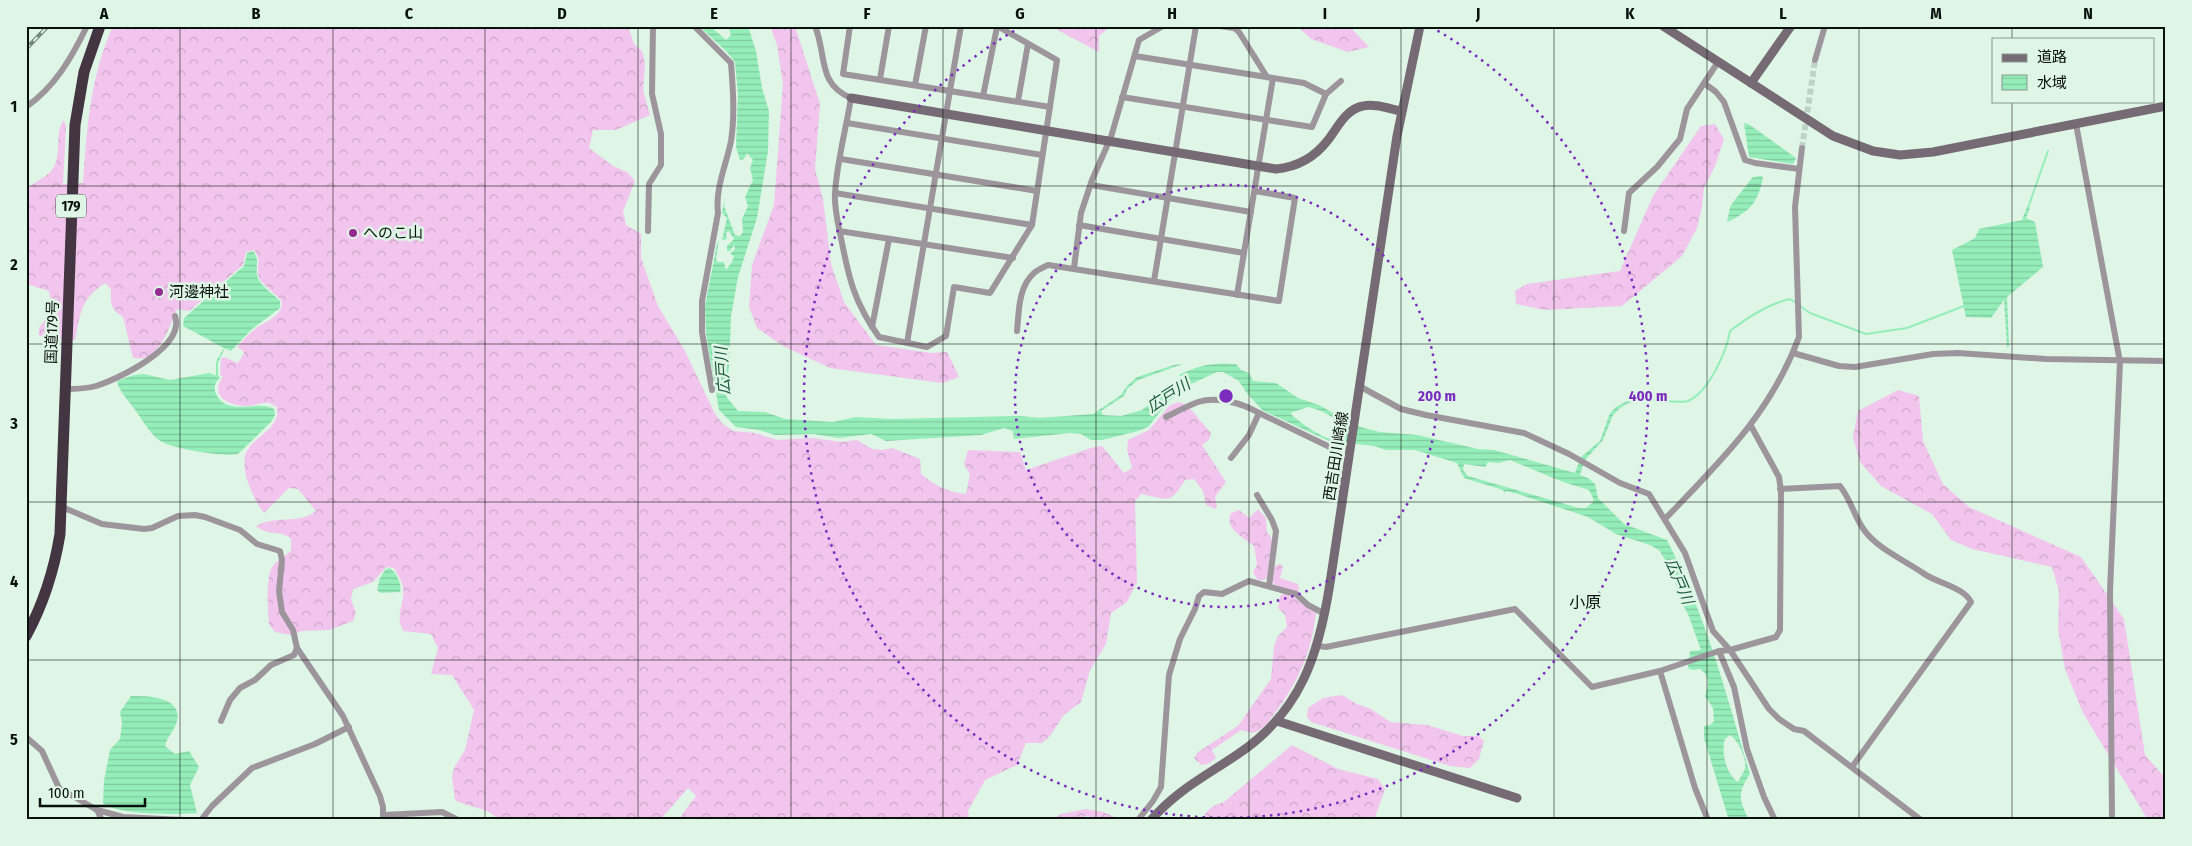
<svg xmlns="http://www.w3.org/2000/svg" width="2192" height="846" font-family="'Fira Sans Condensed','Noto Sans JP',sans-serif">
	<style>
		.forest { fill: url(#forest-crowns) }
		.water { fill: url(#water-rules); fill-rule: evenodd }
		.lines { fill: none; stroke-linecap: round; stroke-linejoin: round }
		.stream { stroke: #95edb9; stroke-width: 2 }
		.street-tunnel { stroke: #bfd3c5; stroke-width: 6; stroke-dasharray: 6 3; stroke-linecap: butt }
		.street { stroke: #9d959c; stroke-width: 6 }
		.secondary { stroke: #766b75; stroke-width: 9 }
		.highway { stroke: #443542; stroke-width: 11 }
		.rail-casing { stroke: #78887e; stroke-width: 4 }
		.rail { stroke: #dff5e6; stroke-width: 2; stroke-dasharray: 5.5; stroke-linecap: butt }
		.grid { fill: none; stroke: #09110c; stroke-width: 1; stroke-opacity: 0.55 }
		.ring { fill: none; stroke: #7b2cbf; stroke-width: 2.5; stroke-dasharray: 2.5 5 }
		.poi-dot { fill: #932b90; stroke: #dff5e6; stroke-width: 2 }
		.labels { text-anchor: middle; stroke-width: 5; stroke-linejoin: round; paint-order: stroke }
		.shield { fill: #dff5e6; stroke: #49554d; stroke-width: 1 }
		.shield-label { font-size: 14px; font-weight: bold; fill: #09110c }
		.poi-label { font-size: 15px; fill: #09110c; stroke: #dff5e6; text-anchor: start }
		.street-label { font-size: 15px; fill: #09110c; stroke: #dff5e6 }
		.water-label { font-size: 16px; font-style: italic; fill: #185939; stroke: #dff5e6 }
		.neighbourhood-label { font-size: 16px; fill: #09110c; stroke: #dff5e6 }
		.centre { fill: #7b2cbf; stroke: #dff5e6; stroke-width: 2.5 }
		.ring-label { font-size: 15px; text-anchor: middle; font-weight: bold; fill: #7b2cbf; stroke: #dff5e6; stroke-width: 5; stroke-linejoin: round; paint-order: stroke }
		.neatline { fill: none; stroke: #09110c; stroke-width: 2 }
		.grid-label { font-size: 16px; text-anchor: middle; font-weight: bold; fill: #09110c }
	</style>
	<defs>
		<pattern id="forest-crowns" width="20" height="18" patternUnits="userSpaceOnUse" patternTransform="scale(1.25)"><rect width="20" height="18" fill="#f1c5ed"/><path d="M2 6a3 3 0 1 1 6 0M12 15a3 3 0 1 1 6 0" fill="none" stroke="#cda8ca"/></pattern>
		<pattern id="water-rules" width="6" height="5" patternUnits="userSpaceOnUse" patternTransform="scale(1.25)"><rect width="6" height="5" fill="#95edb9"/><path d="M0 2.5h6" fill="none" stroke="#7fca9e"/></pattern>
	</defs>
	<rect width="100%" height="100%" fill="#dff5e6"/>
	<!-- forest -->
	<g class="forest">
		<path d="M113 26H628L634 44 642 51 645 63 643 90 650 115 616 130H593L589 148 613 166 627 172 635 181 623 211 626 225 641 234V258L658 306 685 351 715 414 723 424 733 431 755 433 777 440 812 438 841 442 857 440 872 449 883 450 892 448 920 459 921 474C936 486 947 492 966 494L970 474 964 464 968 450 1020 452 1026 470 1094 447 1102 446 1124 473 1132 468 1127 450 1128 440 1149 430 1169 406 1178 402 1187 405 1211 433 1209 440 1202 445 1226 482 1215 497 1217 505 1216 509 1206 505 1203 491 1194 479 1185 480C1170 506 1167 499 1141 494L1135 501 1137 582 1127 602 1111 613 1106 644 1090 670 1081 702 1064 715 1050 736 1042 743H1026L1017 765 985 780 968 811 969 820H678L696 796 688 788 660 820H498C489 807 469 808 455 800L452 776 454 768 465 750 474 710 452 675 431 674 438 648 431 634 404 631C393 617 406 602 403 587 402 581 397 574 394 568L386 567 373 582 353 589 351 599 356 613 353 621 329 630 302 631 291 635 275 632 269 624C268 611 265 576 273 566 277 560 286 555 291 551V539C283 530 268 536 256 526 274 515 298 525 316 511L298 489 289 488 264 513C254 500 238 468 247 451 256 435 281 428 277 407 275 406 271 404 270 403 263 402 256 405 249 406 231 407 208 397 223 377L220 374 221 359 224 357 238 363 244 353 243 351 237 347C242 342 248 334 254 330 263 322 286 316 281 300 276 294 260 283 259 277 255 265 263 263 254 250L246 252 243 265 189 311 177 309C169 329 158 363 133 358L123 317C111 310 110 303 111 289L105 283C80 300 81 312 75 340H48L39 335V328L52 310 49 291 26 284V191C34 180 47 179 54 167 62 152 54 132 64 120L66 127 63 184 83 183C87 128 90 77 113 26Z"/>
		<polygon points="770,26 795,26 820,104 815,169 823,199 831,264 844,302 876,345 932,353 947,352 959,377 942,383 830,368 783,346 757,328 749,307 752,265 774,205 783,84 777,45"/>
		<polygon points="1050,26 1111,26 1099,36 1099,52"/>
		<polygon points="1297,26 1349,26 1369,47 1348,52 1311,39"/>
		<polygon points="1715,124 1724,139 1715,166 1704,188 1702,207 1697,228 1682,256 1622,306 1545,310 1516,304 1515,291 1527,284 1620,271 1653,196 1701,126"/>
		<polygon points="1898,390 1919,396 1923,441 1943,484 1969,507 2081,557 2124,619 2145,755 2166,779 2166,820 2148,820 2083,713 2065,669 2058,629 2059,591 2052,567 1972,549 1951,540 1932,514 1881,486 1860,462 1853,437 1858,411"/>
		<path d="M1258 509 1266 518 1267 533 1270 535 1272 542 1267 577 1264 580H1258L1253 573 1257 564 1254 546C1243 537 1224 529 1231 513L1239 510 1249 518Z"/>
		<path d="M1280 564 1283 567 1280 578 1298 584 1299 590 1296 592 1275 585 1271 580C1272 573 1272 566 1280 564Z"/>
		<path d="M1285 593C1297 597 1305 607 1316 613 1311 654 1299 680 1275 713 1270 719 1264 729 1256 732 1251 734 1246 731 1241 730L1212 750 1216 758 1208 764 1201 765 1194 758 1198 752 1238 726 1271 679 1274 646 1278 636 1287 627 1285 615 1278 608 1280 596Z"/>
		<polygon points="1342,695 1357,704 1371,709 1390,722 1427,725 1463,736 1479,736 1484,741 1479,759 1470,768 1450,766 1311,722 1307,717 1308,708 1323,698"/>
		<path d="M1292 745 1338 769 1378 779 1385 789 1374 820H1203C1205 809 1215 805 1224 802Z"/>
		<polygon points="1086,809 1103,812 1122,820 1102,820 1087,816 1070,820 1051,820 1061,814"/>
	</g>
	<!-- water -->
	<g class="water">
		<path d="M699 26H710L726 40 731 35 728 26H748L756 51 762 88 769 111 768 151 757 218 738 277 731 316 729 368 725 389 726 396 738 411 765 412 785 419 833 422 856 417 891 419 1022 416 1039 418 1093 414 1121 395 1127 386 1137 377 1174 365 1183 364 1138 380 1127 389 1124 396 1101 411 1103 415 1121 416 1142 410 1173 386 1184 383 1185 377 1178 375C1201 365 1212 362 1236 364L1241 370 1249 373 1253 381 1276 383 1298 398 1319 405 1349 422 1364 428 1380 432 1417 435 1478 449 1494 450 1575 473 1581 457 1600 441 1610 413 1616 407 1629 400 1641 397 1666 399 1665 402 1641 401 1628 403 1620 408 1613 415 1603 440 1585 460 1580 475 1588 478 1595 484 1598 498 1624 524 1667 540C1706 616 1726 693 1750 774 1737 793 1739 800 1749 820H1729L1727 814 1704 738V726L1710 725 1714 721 1713 708 1705 696C1709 685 1711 677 1700 669L1692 670 1688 668 1690 651 1701 650 1688 614 1680 600 1673 573 1659 550 1650 545 1616 534 1588 517 1518 494 1506 491 1505 493 1503 490 1464 478 1457 463 1415 450H1386L1374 446 1357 444 1342 446 1329 441 1262 410 1246 392 1239 381 1223 372H1217L1189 385 1168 402 1148 427 1138 431 1102 440H1091L1081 434 1070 433 1014 439 1013 431 1004 428 981 435 886 441 871 434 839 438 813 434 775 435 759 430 736 427 719 410 706 333 705 306 717 244 719 240 716 260 718 262H724L726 270 732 262 734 256 730 254 735 249 734 245 730 251H727V246L734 239 729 231 726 233 727 239 722 240 727 218 722 213 725 197 724 206 735 235 740 236 743 232 742 219 748 206 745 197 753 180 750 168 753 160 747 153 744 159 740 160 736 147 738 95 735 62 727 52ZM1308 407C1324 410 1346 422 1344 439 1331 446 1300 423 1290 413ZM1510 460 1563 482 1589 490 1593 498V502L1586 508H1579L1468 476 1463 470 1464 464 1485 467 1488 462 1498 463ZM1730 735C1738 740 1747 758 1745 768 1744 773 1740 777 1738 782 1726 774 1721 753 1725 739Z"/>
		<polygon points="1744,123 1750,125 1796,158 1793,164 1749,157"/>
		<path d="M1761 176 1763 177C1758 202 1751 211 1727 222L1730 207 1734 201 1753 177Z"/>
		<polygon points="2027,207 2030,208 2026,218 2035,222 2043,267 2007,297 2009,346 2007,347 2004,300 1991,318 1966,317 1952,250 1975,238 1979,229 2022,220"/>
		<path d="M253 251C261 262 254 267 258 278 260 285 274 295 280 301V308L252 329 231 351 225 348 217 365V360L224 348 183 326 184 318 244 266 247 253Z"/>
		<path d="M209 373 220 377C215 383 213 387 216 394 227 418 260 399 274 409L275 415 271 422 238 454C224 457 171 449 159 440 149 433 141 417 133 407 127 399 119 391 117 381L134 375 144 374 170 380Z"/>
		<path d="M389 568C396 571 402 584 400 592L381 593 377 590 380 578 385 570Z"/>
		<path d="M131 696C146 696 183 696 177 721 175 730 167 737 165 746L175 754 189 751 199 767 190 785 197 813C179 815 116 815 103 803L104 781 110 750 120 739 122 723 120 712Z"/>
	</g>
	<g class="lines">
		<!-- stream -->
		<g class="stream">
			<polyline points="2028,208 2048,151"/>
			<polyline points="1800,306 1810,313 1866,334 1907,328 1964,306"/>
			<polyline points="217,377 217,362"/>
			<path d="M1665 401C1672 401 1682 403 1688 401 1708 393 1727 351 1730 331 1748 317 1768 304 1790 299L1796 303"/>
		</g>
		<!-- street-tunnel -->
		<polyline class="street-tunnel" points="1802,148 1815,60"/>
		<!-- street -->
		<g class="street">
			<path d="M694 26 731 63C733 89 735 116 731 141 726 166 715 188 718 213L702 301V332L712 390"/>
			<path d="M815 26C827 55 817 84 851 98 846 129 837 161 835 193 834 208 838 223 841 238 849 279 854 302 879 337L927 347 946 336 954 287 990 293 1032 225 1057 60 997 26"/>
			<polyline points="850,26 843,74 1050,107"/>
			<polyline points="1220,26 1234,28 1239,32 1267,77"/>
			<polyline points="1135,56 1304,83 1326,94"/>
			<polyline points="1815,60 1825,26"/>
			<polyline points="880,79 889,26"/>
			<polyline points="1704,83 1716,92 1724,102 1745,160 1755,163 1799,169"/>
			<polyline points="915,85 926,26"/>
			<polyline points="983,96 997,27"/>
			<polyline points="1122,97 1312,127 1326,94 1341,81"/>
			<polyline points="1018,101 1028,44"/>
			<path d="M26 107C55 87 72 57 87 26"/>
			<polyline points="847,123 1042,155"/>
			<polyline points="2076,124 2120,362 2110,591 2112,820"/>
			<polyline points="841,159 1037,191"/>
			<polyline points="1091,185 1251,212"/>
			<polyline points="835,193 1032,225"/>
			<polyline points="1079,225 1244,253"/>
			<polyline points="648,231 649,184 661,165 661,134 652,94 653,26"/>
			<polyline points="839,231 1013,258"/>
			<polyline points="1624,231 1629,193 1657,167 1680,139 1687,109 1718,62"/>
			<polyline points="1074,268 1081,213 1092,180 1111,137 1139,40 1163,26"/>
			<polyline points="1154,281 1196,26"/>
			<polyline points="1237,295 1273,78"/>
			<polyline points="872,327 889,239"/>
			<path d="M1017 331C1019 312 1018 287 1034 273 1037 270 1044 267 1048 265L1279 301 1295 198 1255 191"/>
			<polyline points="907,343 961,26"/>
			<polyline points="1793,353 1839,366 1855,367 1933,354 1958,353 2046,359 2166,361"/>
			<polyline points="1361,387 1401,409 1426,415 1524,433 1569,454 1620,483 1649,494 1685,553 1713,631 1730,650 1769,709 1779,719 1794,729 1804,731 1921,820"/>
			<path d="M65 389C75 389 86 389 96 386 118 379 186 347 175 316"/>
			<polyline points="1259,413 1336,450 1339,455 1338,481 1343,494"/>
			<path d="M1166 417C1176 412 1187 406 1198 402 1217 396 1242 403 1259 413L1249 435 1231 458"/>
			<path d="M1780 489 1840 486C1851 500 1854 516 1864 530 1878 549 1904 560 1923 573 1936 583 1964 587 1971 602L1852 767"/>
			<polyline points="1257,495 1272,520 1276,531 1269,586"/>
			<polyline points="62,507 102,524 144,529 152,528 178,516 195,515 205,517 240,530 257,544 280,551 282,560 279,591 282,612 293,630 297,648 343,716 380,796 383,807 383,820"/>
			<path d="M1665 519C1720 462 1771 413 1799 337L1795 207 1802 148"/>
			<polyline points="1318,646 1326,647 1515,609 1592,687 1660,671 1719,651 1730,650 1776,637 1780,630 1781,491 1779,477 1751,426"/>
			<polyline points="1719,651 1734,687 1747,749 1764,797 1775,820"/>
			<polyline points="1660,671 1695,788 1708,820"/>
			<polyline points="221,721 230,700 240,688 255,680 271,665 294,655 297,648"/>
			<polyline points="26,737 42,751 59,788 97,810 102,820"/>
			<polyline points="97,810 123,817 183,820"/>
			<polyline points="384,815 442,812 458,820"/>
			<polyline points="183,820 196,820"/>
			<polyline points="201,820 212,806 252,768 315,744 349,727"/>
			<polyline points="1138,820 1153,801 1161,787 1169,675 1180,639 1195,609 1199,596 1204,592 1222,594 1249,581 1296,594 1308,605 1325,614"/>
		</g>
		<!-- secondary -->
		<g class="secondary">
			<polyline points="1663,26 1833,136 1873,151 1900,155 1933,152 2166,106"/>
			<polyline points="1751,83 1791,26"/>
			<path d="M851 98 1276 169C1297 167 1315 157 1328 140 1338 127 1346 109 1363 106 1375 103 1390 109 1401 111"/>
			<polyline points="1277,721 1517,798"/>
			<path d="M1151 820C1177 790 1206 776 1238 754 1301 712 1319 654 1330 583L1397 136 1420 26"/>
		</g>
		<!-- highway -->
		<path class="highway" d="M26 636C44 603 54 571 60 534L75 125 84 72 100 26"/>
		<defs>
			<polyline id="rail" points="26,49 48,26"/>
		</defs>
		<!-- rail casing -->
		<use href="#rail" class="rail-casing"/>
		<!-- rail -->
		<use href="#rail" class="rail"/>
	</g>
	<!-- grid -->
	<path class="grid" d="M180 26V820M333 26V820M485 26V820M638 26V820M791 26V820M943 26V820M1096 26V820M1249 26V820M1401 26V820M1554 26V820M1707 26V820M1859 26V820M2012 26V39M2012 101V820M26 186H2166M26 344H2166M26 502H2166M26 660H2166"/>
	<!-- distance rings -->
	<g class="ring">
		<circle cx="1226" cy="396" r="211"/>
		<path d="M1431 27A422 422 0 1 1 1021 27"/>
	</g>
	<!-- markers -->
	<g class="poi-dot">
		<circle cx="353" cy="233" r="5"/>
		<circle cx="159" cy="292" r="5"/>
	</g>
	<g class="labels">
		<!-- shield labels -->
		<rect class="shield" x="56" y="194.5" width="30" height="23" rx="4"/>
		<g class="shield-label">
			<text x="71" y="211">179</text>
		</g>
		<!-- poi labels -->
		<g class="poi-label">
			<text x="363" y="238">へのこ山</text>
			<text x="169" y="297">河邊神社</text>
		</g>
		<!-- street labels -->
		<g class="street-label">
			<text transform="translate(52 332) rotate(-88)" y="5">国道179号</text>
			<text transform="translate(1336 456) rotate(-81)" y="5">西吉田川崎線</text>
		</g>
		<!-- water labels -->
		<g class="water-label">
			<text transform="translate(722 371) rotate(-94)" y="6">広戸川</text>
			<text transform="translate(1168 395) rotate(-33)" y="6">広戸川</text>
			<text transform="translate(1680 581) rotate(67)" y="6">広戸川</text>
		</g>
		<!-- neighbourhood labels -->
		<g class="neighbourhood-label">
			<text x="1585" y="608">小原</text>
		</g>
	</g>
	<circle cx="1226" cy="396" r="8" class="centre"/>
	<g class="ring-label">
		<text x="1437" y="401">200 m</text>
		<text x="1648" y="401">400 m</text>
	</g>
	<!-- border -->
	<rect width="2192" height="846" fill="none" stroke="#dff5e6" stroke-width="55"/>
	<!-- legend -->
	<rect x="1992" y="38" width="162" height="65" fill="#dff5e6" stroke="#899a8f"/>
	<rect x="2002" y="54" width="25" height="8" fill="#766b75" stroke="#899a8f"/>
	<text x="2037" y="62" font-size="15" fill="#09110c">道路</text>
	<rect x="2002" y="75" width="25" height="15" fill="url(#water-rules)" stroke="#899a8f"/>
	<text x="2037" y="88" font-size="15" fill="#09110c">水域</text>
	<!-- scale -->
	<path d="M40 798v8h105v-8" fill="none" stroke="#09110c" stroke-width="2.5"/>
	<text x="48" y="798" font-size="15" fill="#09110c" stroke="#dff5e6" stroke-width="4" paint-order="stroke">100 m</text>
	<rect x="28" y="28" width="2136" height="790" class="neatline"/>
	<g class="grid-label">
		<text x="104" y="19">A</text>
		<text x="256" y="19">B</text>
		<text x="409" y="19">C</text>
		<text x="562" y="19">D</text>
		<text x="714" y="19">E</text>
		<text x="867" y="19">F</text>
		<text x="1020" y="19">G</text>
		<text x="1172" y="19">H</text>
		<text x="1325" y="19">I</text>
		<text x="1478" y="19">J</text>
		<text x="1630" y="19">K</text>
		<text x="1783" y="19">L</text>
		<text x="1936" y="19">M</text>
		<text x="2088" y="19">N</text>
		<text x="14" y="112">1</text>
		<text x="14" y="270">2</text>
		<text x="14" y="429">3</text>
		<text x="14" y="587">4</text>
		<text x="14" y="745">5</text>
	</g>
</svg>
